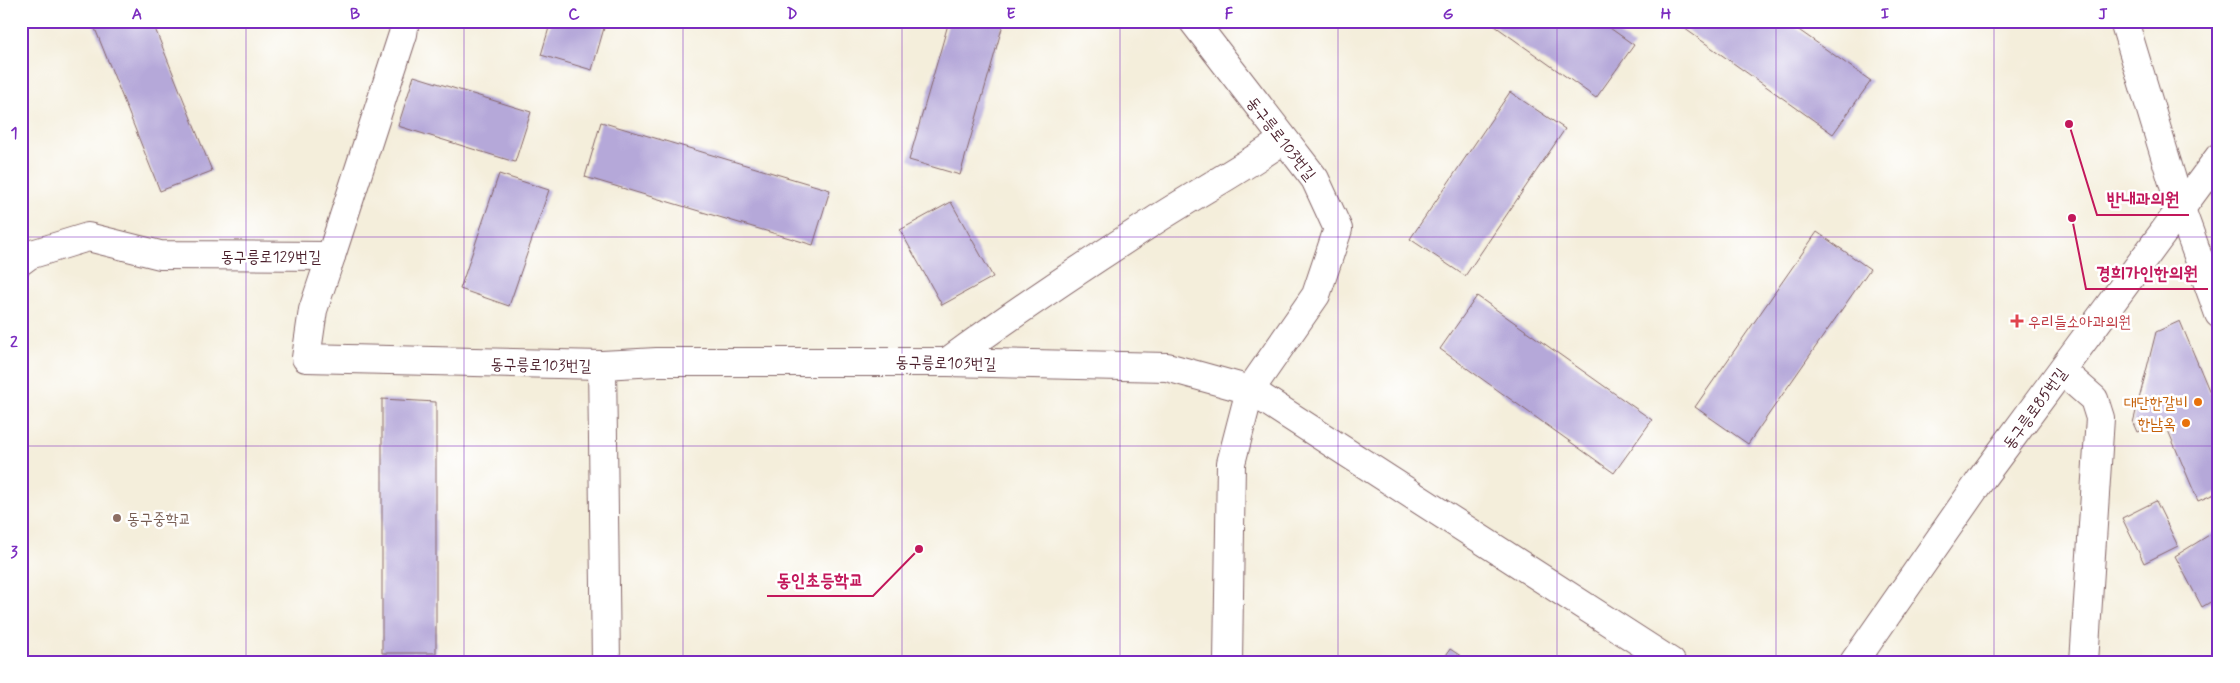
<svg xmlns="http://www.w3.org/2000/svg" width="2240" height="683" font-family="Mynerve,'Poor Story',sans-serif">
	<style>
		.building { fill: #b5a8d9 }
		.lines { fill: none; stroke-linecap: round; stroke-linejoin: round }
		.minor-casing { stroke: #866769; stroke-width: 30 }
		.tertiary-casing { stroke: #866769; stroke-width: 30 }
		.minor { stroke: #fff; stroke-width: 28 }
		.tertiary { stroke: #fff; stroke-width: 28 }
		.grid { fill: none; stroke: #7b2cbf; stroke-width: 1; stroke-opacity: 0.55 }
		.health-dot { fill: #e0444e; stroke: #fff; stroke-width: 2 }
		.food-dot { fill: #e8710a; stroke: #fff; stroke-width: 2 }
		.education-dot { fill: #8d6e63; stroke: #fff; stroke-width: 2 }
		.labels { text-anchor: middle; stroke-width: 5; stroke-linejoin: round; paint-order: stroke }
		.street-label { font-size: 16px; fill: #4a1f2b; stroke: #fff }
		.health-label { font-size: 16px; fill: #be3a42; stroke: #fff; text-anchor: start }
		.food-label { font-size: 16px; fill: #c56008; stroke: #fff; text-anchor: end }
		.education-label { font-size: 16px; fill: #785e54; stroke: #fff; text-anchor: start }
		.leader { fill: none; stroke: #c2185b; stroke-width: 2 }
		.callout-dot { fill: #c2185b; stroke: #fff; stroke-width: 2 }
		.callout-label { font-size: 18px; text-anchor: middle; font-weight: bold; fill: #c2185b; stroke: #fff; stroke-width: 5; stroke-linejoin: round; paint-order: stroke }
		.neatline { fill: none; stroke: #7b2cbf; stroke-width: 2 }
		.grid-label { font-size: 16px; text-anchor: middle; font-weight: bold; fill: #7b2cbf }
	</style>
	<rect width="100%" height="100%" fill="#fff"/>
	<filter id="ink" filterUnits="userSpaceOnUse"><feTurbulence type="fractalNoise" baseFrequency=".02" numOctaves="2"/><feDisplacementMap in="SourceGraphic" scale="10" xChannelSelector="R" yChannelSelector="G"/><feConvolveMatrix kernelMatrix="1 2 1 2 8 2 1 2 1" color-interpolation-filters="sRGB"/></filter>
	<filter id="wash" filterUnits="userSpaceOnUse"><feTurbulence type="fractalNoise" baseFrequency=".0096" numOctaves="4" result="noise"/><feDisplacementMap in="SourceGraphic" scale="20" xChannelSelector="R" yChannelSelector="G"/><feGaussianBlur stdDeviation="1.12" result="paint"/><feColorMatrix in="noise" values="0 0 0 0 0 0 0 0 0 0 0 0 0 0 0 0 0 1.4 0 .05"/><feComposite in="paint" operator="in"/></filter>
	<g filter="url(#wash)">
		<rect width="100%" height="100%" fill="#f4eedb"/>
		<g id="blocks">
			<!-- building -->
			<g class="building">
				<polygon points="92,21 152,21 212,171 160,191"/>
				<polygon points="551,21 606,21 592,70 541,55"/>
				<polygon points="949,21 1004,21 960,175 909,160"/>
				<polygon points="1488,21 1600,21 1634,45 1596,98"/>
				<polygon points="1674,21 1786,21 1871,81 1833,134"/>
				<polygon points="414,76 531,112 515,162 398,126"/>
				<polygon points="1510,92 1565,129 1465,276 1410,239"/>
				<polygon points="601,122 830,190 813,245 585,177"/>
				<polygon points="499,174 549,190 509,306 460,289"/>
				<polygon points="951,202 993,277 942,305 900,230"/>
				<polygon points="1817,232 1870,269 1748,444 1695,407"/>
				<polygon points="1477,296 1652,420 1614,473 1440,349"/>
				<polygon points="2180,321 2219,414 2219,492 2198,501 2164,421 2137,432 2133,423 2156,332"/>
				<polygon points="382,399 436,402 436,653 382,653"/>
				<polygon points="2156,501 2178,546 2144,563 2122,518"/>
				<polygon points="2219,529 2219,597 2202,607 2175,556"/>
				<polygon points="1450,649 1470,662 1442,662"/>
			</g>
		</g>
	</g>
	<g filter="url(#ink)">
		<use href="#blocks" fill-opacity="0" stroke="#866769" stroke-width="1"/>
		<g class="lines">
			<defs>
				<g id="minor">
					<polyline points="2124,21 2181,209 2219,314"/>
					<polyline points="331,256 313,310 306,358 602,365 657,362 947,362 1167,367 1250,390 1316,295 1338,229 1315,179 1193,21"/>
					<polyline points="21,261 29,255 88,237 160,255 331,256 403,34 405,21"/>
					<path d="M947 362C1015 312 1084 266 1154 221 1197 193 1242 169 1283 140"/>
					<polyline points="602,365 606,662"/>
					<polyline points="2062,371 2094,399 2100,418 2084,662"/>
					<polyline points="1228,662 1231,463 1250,390 1671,662"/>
				</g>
				<polyline id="tertiary" points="1854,662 1982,478 2219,157"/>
			</defs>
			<!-- minor casing -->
			<use href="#minor" class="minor-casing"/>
			<!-- tertiary casing -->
			<use href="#tertiary" class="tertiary-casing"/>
			<!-- minor -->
			<use href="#minor" class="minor"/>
			<!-- tertiary -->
			<use href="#tertiary" class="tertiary"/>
		</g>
	</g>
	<!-- grid -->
	<path class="grid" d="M246 21V662M464 21V662M683 21V662M902 21V662M1120 21V662M1338 21V662M1557 21V662M1776 21V662M1994 21V662M21 237H2219M21 446H2219"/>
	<!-- markers -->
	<path class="health-dot" d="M2014.5 313.5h5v5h5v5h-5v5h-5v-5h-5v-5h5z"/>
	<g class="food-dot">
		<circle cx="2198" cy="402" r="5"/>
		<circle cx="2186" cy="423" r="5"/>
	</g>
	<circle class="education-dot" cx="117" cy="518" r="5"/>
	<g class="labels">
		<!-- street labels -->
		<g class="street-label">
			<text transform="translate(1282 138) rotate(52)" y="6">동구릉로103번길</text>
			<text x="271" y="262">동구릉로129번길</text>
			<text transform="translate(946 362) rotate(1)" y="6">동구릉로103번길</text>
			<text transform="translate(541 364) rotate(1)" y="6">동구릉로103번길</text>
			<text transform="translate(2034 408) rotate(-54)" y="6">동구릉로85번길</text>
		</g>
		<!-- health labels -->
		<g class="health-label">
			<text x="2028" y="327">우리들소아과의원</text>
		</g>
		<!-- food labels -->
		<g class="food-label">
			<text x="2188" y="408">대단한갈비</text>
			<text x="2176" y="429">한남옥</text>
		</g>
		<!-- education labels -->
		<g class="education-label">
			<text x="127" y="524">동구중학교</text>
		</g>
	</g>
	<!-- callouts -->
	<path class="leader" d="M2069 124L2097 215H2189M2072 218L2086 289H2208M919 549L873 596H767"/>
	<g class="callout-dot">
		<circle cx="2069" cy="124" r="5"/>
		<circle cx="2072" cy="218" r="5"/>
		<circle cx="919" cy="549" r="5"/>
	</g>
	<g class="callout-label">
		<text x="2143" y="205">반내과의원</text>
		<text x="2147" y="279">경희가인한의원</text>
		<text x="820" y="586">동인초등학교</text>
	</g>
	<!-- margin -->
	<rect width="2240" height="683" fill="none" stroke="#fff" stroke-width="55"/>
	<rect x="28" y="28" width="2184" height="628" class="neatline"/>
	<g class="grid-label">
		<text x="137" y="19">A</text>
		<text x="355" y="19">B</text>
		<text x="574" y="19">C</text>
		<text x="792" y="19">D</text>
		<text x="1011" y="19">E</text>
		<text x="1229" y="19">F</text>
		<text x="1448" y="19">G</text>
		<text x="1666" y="19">H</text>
		<text x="1885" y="19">I</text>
		<text x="2103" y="19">J</text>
		<text x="14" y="138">1</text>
		<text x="14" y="347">2</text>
		<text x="14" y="557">3</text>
	</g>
</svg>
